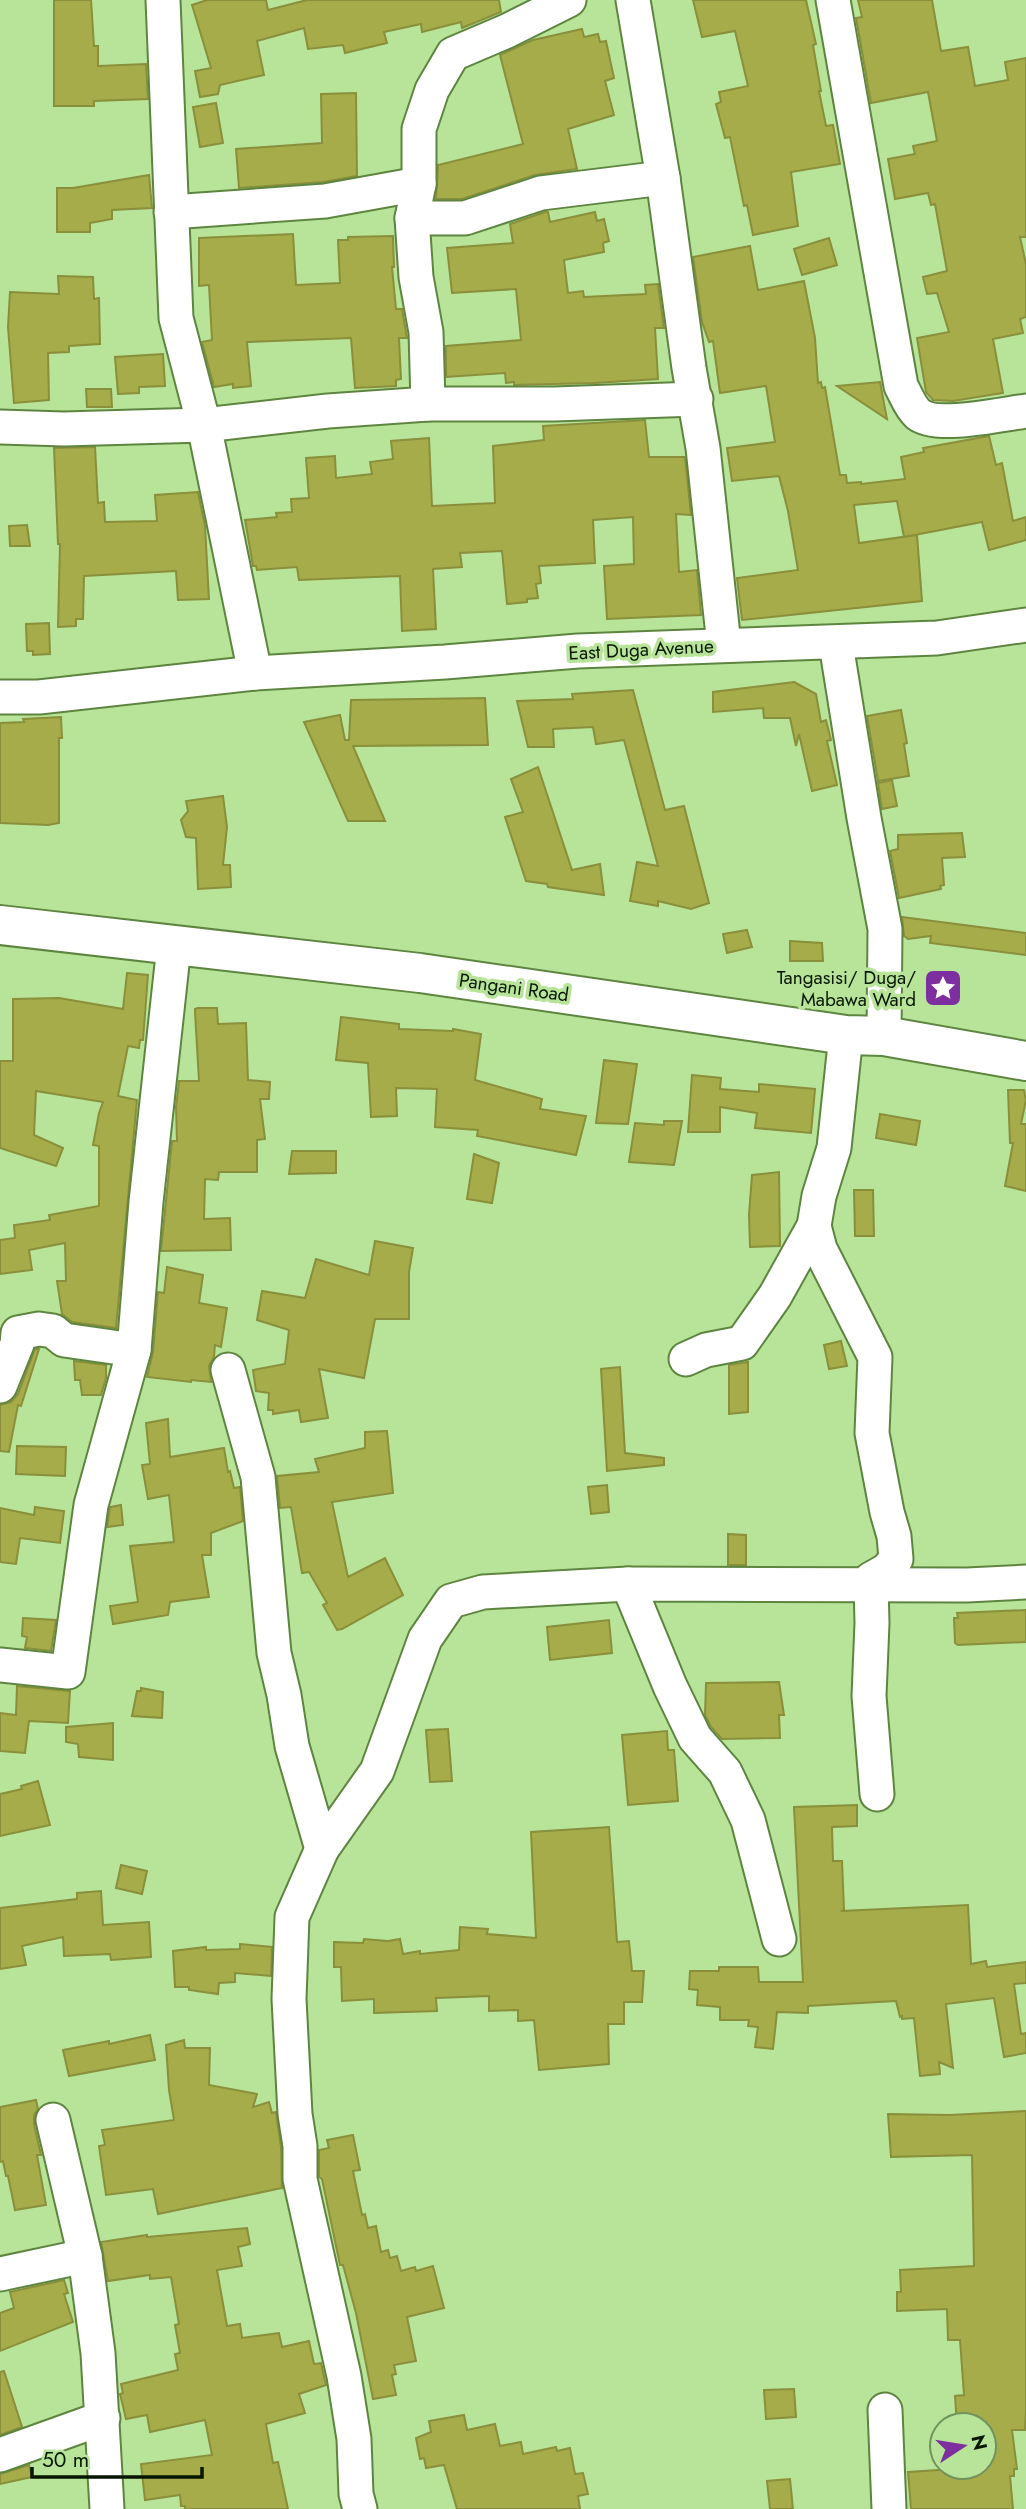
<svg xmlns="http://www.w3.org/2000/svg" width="1026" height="2509" font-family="Jost,sans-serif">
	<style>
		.building { fill: #a5ac49; stroke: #898f3a; stroke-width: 2 }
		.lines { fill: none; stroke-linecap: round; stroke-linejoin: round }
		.minor-casing { stroke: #5e853f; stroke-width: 37 }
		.major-casing { stroke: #5e853f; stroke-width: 42 }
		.minor { stroke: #fff; stroke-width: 33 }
		.major { stroke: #fff; stroke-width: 38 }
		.labels { text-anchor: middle; stroke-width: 7; stroke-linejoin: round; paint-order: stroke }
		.street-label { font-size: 19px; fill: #071600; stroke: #b8e499 }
		.poi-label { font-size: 19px; fill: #071600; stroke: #b8e499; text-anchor: end }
	</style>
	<rect width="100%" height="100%" fill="#b8e499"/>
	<!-- building -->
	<g class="building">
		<polygon points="54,0 91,0 94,46 98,46 98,66 146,64 148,99 94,101 94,106 54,106"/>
		<polygon points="207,0 266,0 268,10 307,0 499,0 501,12 462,28 461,22 422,32 421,24 384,32 387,43 345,53 343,45 308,49 304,28 257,41 264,75 220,85 218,94 200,97 195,71 211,68 192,5"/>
		<polygon points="693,0 806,0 816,44 813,45 821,91 819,91 826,126 833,125 840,164 791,172 798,226 753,235 747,205 744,206 730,137 725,138 716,104 721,102 719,92 748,86 735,31 702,37"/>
		<polygon points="858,0 932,0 941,51 968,47 975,86 1008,80 1005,62 1026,58 1026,237 1020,237 1026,264 1026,317 1020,319 1023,333 993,339 1003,393 953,401 933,400 926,392 917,338 949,332 937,293 927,294 923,277 947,271 935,204 931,205 928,193 895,199 888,159 915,154 913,146 937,141 928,92 871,103 856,18 862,17"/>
		<polygon points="582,29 584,37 598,34 600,42 606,41 614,78 605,81 614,115 568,129 577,169 535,175 462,199 436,199 438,165 523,144 500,55 533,40"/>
		<polygon points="356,93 357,176 323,182 239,188 236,149 322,143 321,94"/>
		<polygon points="216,103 223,143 200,147 193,107"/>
		<polygon points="149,175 152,208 112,210 112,219 90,223 90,232 57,232 57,188 73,188"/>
		<polygon points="545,212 548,212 550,222 595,212 597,221 604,219 609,241 603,243 604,252 564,260 568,293 583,291 584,297 646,294 645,285 658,284 664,328 655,328 658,379 595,383 514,385 514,382 506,383 505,373 446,377 446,346 521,340 516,289 452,293 447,248 513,243 510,224"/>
		<polygon points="293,234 296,285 340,283 338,240 348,240 348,237 393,236 394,267 392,267 396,309 402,309 407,338 399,338 401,379 396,380 396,386 355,388 351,338 247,342 251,386 233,388 233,384 214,387 202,342 212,340 209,285 199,286 199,238"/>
		<polygon points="829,238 837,265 802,275 794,249"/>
		<polygon points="750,246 758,290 804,281 815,338 818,383 821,382 822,388 825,387 840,475 846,475 847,483 861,482 861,484 905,479 901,457 924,452 923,448 989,436 996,465 1002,463 1013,521 1026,517 1026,540 989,550 982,522 904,537 897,501 854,505 859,543 917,535 922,601 742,620 737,578 798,570 788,511 779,476 732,481 727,448 775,442 766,386 720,393 713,341 709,342 702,322 693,257"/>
		<polygon points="58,276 93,277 94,299 99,298 100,344 69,346 69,352 48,353 49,400 14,403 8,327 10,292 59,294"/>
		<polygon points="163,354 165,386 139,387 139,393 118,394 115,357"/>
		<polygon points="880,382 887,419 837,386"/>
		<polygon points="86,389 111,389 112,407 87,407"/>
		<polygon points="645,420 649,457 685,457 691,515 676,514 679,572 697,570 701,615 607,619 604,566 634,564 633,517 593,520 595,563 539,566 541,583 536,584 538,598 527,599 527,602 507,604 502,551 460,553 462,567 433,569 436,629 402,631 400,576 299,580 297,567 257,570 256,566 253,566 245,520 277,517 276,513 292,512 291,499 309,498 306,458 335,456 336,478 372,474 370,462 393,459 391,441 429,438 432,506 495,503 493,446 544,440 543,426"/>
		<polygon points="95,447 98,503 104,502 105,522 157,521 155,495 198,492 205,526 209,599 178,600 176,571 84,576 83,619 76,619 76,626 58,627 60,544 58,544 54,448"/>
		<polygon points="27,525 30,546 10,546 9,526"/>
		<polygon points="49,623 50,654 33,655 33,651 27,651 26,624"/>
		<polygon points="794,682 816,694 821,722 826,720 831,740 827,741 837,785 812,791 799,734 796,746 790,718 764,718 763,708 713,712 713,692"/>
		<polygon points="633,690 665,810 684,806 709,903 691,909 658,901 658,906 630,901 637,862 658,866 624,740 596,744 593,727 553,729 554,747 528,747 517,701 573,699 572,694"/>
		<polygon points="485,698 488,745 353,746 385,821 348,821 304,722 340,715 345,740 349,740 351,700"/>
		<polygon points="901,710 907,743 904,744 909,776 878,781 867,716"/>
		<polygon points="61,717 62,738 59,738 59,823 48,825 0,823 0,723 24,722 23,719"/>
		<polygon points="538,767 572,870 600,864 604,895 548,887 547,884 526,881 505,817 523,812 511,779"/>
		<polygon points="892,780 897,806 882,809 878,783"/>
		<polygon points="223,796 227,827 223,865 230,865 231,887 198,889 196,838 186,837 181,820 188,811 186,801"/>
		<polygon points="962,833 965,857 942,858 944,885 940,886 941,889 899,898 890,851 898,849 898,835"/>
		<polygon points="902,917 1026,933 1026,955 930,943 931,936 908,939 904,936"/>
		<polygon points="747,930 752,947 727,953 723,934"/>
		<polygon points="790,941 822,943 823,961 790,961"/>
		<polygon points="127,973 148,975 143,1040 140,1040 139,1048 128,1046 118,1096 137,1100 116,1328 72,1322 62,1314 57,1281 66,1281 65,1243 29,1250 32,1270 0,1274 0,1240 15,1238 14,1225 50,1220 49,1215 99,1206 99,1146 93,1145 99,1113 103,1102 36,1091 34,1135 63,1148 56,1166 0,1148 0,1061 13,1061 13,999 59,998 123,1009"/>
		<polygon points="198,1008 217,1008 218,1024 246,1023 248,1080 270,1082 269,1099 260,1099 265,1139 257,1140 257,1172 219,1172 218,1180 205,1179 204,1219 230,1218 231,1250 161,1251 172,1141 177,1141 176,1107 179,1081 199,1081 195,1012 195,1009"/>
		<polygon points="341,1017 399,1024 399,1029 453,1031 453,1029 481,1034 475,1080 542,1099 540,1109 586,1116 576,1155 477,1136 478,1130 435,1127 437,1089 396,1088 397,1116 371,1117 368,1063 336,1060"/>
		<polygon points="604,1060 637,1064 628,1124 596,1123"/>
		<polygon points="692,1075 721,1078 720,1089 759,1092 759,1084 815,1089 811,1133 755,1128 757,1113 720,1107 720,1132 688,1132"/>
		<polygon points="1008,1090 1024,1090 1026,1100 1021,1124 1026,1124 1026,1191 1005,1186 1013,1143 1010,1143"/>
		<polygon points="880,1114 920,1121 916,1145 876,1138"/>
		<polygon points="664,1121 682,1121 674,1165 629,1162 635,1123 664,1125"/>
		<polygon points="292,1151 336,1151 336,1173 289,1174"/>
		<polygon points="474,1154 499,1163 492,1203 467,1199"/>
		<polygon points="779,1172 780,1246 750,1247 749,1215 752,1175"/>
		<polygon points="854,1190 873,1190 874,1236 855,1236"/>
		<polygon points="375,1241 413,1248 409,1272 409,1319 375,1319 364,1378 319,1369 328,1418 301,1422 299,1410 273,1414 273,1410 268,1410 269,1393 256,1391 253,1370 285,1364 289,1330 257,1320 262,1291 305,1298 316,1259 369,1275"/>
		<polygon points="167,1267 203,1275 199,1303 227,1308 221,1347 215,1345 214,1357 209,1366 211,1382 191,1380 191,1382 147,1377 153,1352 158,1292 164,1293"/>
		<polygon points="841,1341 847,1366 829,1369 824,1345"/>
		<polygon points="35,1349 39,1349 21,1406 18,1405 9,1452 0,1451 0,1405 11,1402 18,1394"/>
		<polygon points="74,1361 106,1365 106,1378 101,1395 82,1395 80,1380 75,1380"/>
		<polygon points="748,1362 748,1412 729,1414 729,1365"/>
		<polygon points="620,1367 625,1453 664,1458 664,1465 607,1471 601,1369"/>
		<polygon points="168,1419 170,1457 224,1448 228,1472 230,1471 234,1488 240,1487 243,1521 211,1533 211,1555 202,1555 209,1597 170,1602 168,1615 113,1624 110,1606 138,1602 130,1546 174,1542 169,1495 148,1499 142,1465 150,1464 146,1423"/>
		<polygon points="387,1431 393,1493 332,1502 348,1577 385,1558 403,1595 342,1629 337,1630 323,1605 327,1603 309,1572 302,1573 291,1507 280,1508 277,1476 319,1472 315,1459 365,1448 365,1432"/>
		<polygon points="17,1446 66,1447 65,1476 16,1474"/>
		<polygon points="607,1485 609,1512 591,1514 588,1487"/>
		<polygon points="121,1505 123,1525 107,1527 110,1507"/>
		<polygon points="35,1507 64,1511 60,1543 20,1538 16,1564 0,1562 0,1508 34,1515"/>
		<polygon points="728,1534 746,1535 746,1565 728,1565"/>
		<polygon points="1026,1610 1026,1642 958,1645 955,1643 954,1618 958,1618 957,1613"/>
		<polygon points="23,1618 56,1620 51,1651 25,1648 27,1637 22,1636"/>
		<polygon points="609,1620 612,1653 550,1660 547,1627"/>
		<polygon points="779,1682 784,1715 779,1715 780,1738 722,1739 711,1727 705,1715 706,1683"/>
		<polygon points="17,1686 70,1691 68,1723 29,1721 25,1753 0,1751 0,1713 16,1715"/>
		<polygon points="141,1688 163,1692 162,1718 132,1716 137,1691 141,1691"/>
		<polygon points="113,1723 113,1760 79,1757 78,1744 66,1742 66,1727"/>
		<polygon points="448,1729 452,1781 430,1782 426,1730"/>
		<polygon points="667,1731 668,1750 674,1750 678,1801 628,1805 622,1735"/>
		<polygon points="38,1781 50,1825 0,1836 0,1794 22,1789 21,1786"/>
		<polygon points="857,1805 857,1826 832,1827 833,1861 842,1861 844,1910 841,1911 968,1905 971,1964 986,1961 987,1967 1026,1962 1026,1983 1014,1984 1021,2034 1026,2033 1026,2053 1004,2057 994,1998 946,2004 953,2068 939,2062 940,2074 920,2076 914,2018 902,2019 902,2016 900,2017 896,2001 808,2006 808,2013 777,2012 773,2049 755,2047 758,2027 748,2026 749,2020 720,2020 720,2007 697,2005 698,1990 689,1989 690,1971 719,1971 719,1967 758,1967 759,1982 803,1982 794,1807"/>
		<polygon points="609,1827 617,1942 629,1941 632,1971 644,1971 642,2002 624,2002 624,2024 608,2024 609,2064 539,2070 534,2020 518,2021 518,2010 489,2011 489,1996 436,1998 437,2011 374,2013 374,1999 342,2001 341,1967 334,1967 334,1942 363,1943 364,1939 388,1941 400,1939 403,1954 420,1951 420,1954 459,1950 460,1927 488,1929 487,1934 536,1938 531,1832"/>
		<polygon points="121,1865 147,1871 142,1894 116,1888"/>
		<polygon points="101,1891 103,1925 149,1922 151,1957 111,1960 110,1954 64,1956 63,1937 22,1946 26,1965 0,1969 0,1908 77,1899 77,1893"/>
		<polygon points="240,1944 272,1947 271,1976 235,1973 235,1982 219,1983 218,1994 189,1990 189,1987 175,1987 173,1951 206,1947 206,1950 240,1949"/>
		<polygon points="150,2035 155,2060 69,2076 63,2050 109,2041 109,2044"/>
		<polygon points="184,2040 185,2048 210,2048 209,2085 257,2094 253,2107 269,2102 272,2113 276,2112 281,2147 282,2188 158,2214 153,2189 106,2195 99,2146 105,2145 102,2130 174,2120 169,2090 166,2045"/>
		<polygon points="36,2100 38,2109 34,2115 34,2124 41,2155 37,2155 46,2205 15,2210 8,2176 6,2176 3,2161 0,2162 0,2107"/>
		<polygon points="1026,2111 1026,2411 1025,2430 1012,2430 1017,2469 1014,2469 1014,2476 1010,2476 1013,2509 911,2509 908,2472 984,2467 984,2425 957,2425 955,2396 964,2395 960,2340 948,2340 947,2309 897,2311 897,2292 901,2292 900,2270 974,2266 972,2155 891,2157 888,2114 950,2115"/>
		<polygon points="353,2135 360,2170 353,2171 362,2215 365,2214 368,2228 376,2226 381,2252 388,2250 390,2258 397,2256 401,2271 415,2267 416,2271 433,2266 444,2308 407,2317 416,2361 394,2365 396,2374 392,2375 396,2395 373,2399 356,2313 343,2265 340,2265 322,2179 319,2177 319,2150 329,2148 327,2140"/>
		<polygon points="247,2228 250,2244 238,2247 242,2266 217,2270 227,2326 240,2324 242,2338 279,2333 282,2347 309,2341 314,2364 321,2363 326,2385 299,2394 305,2413 266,2424 273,2463 278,2462 288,2509 185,2509 185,2506 181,2506 180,2495 145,2500 141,2464 212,2455 205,2420 150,2432 147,2415 126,2419 120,2394 123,2393 121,2384 178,2370 175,2354 180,2353 175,2325 179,2324 171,2277 150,2279 150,2275 108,2281 101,2242 147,2235 147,2237"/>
		<polygon points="64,2280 68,2293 64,2294 73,2322 0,2351 0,2313 14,2308 10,2292"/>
		<polygon points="4,2371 22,2427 0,2435 0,2372"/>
		<polygon points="794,2389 796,2417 766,2419 764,2390"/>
		<polygon points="464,2415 467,2430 495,2424 500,2446 521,2442 523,2454 556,2447 557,2451 570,2448 575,2474 583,2473 588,2494 578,2496 580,2509 457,2509 444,2465 426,2468 424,2458 420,2459 416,2438 431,2432 429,2421"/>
		<polygon points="29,2465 32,2477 0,2484 0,2474"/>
		<polygon points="790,2479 793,2509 770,2509 767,2481"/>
	</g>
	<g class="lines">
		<defs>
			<g id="minor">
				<polyline points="163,0 176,318 204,425 255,673"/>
				<polyline points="633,0 663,178 689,368 703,448 724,645"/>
				<path d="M833 0 901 386C906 395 910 407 918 414 936 429 1002 414 1026 411"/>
				<polyline points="171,212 325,201 419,184"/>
				<polyline points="412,218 465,218 541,193 663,178"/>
				<polyline points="428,404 426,332 416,277 412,218 419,184 419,129 432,90 453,54 507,31 569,0"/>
				<polyline points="0,427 64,429 204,425 328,411 428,404 554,404 696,399"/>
				<polyline points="836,644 864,818 885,929 884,1036"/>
				<polyline points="0,697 39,697 255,673 445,662 578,651 937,638 1026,625"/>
				<polyline points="846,1035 834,1148 819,1196 814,1226 820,1249 875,1357 872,1433 887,1512 894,1536 896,1559 887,1570 871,1579 871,1584 872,1623 869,1696 877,1794"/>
				<polyline points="686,1359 706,1350 742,1343 775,1296 814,1226"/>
				<polyline points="228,1370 258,1477 274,1653 284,1695 292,1746 322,1849"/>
				<polyline points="0,1386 17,1344 18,1333 39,1329 53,1331 64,1340 134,1350"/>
				<polyline points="628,1584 670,1686 695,1738 725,1772 748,1820 779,1939"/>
				<polyline points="0,1665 68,1672 91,1505 134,1350 146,1202 174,946"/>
				<polyline points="53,2120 85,2256 98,2353 107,2509"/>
				<polyline points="0,2274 85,2256"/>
				<polyline points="885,2410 889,2509"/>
				<polyline points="0,2455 103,2418"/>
				<polyline points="360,2509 356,2494 354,2439 344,2376 300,2179 300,2146 295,2114 289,1999 292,1917 322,1849 377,1771 425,1639 451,1601 483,1592 628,1584 967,1585 1026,1582"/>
			</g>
			<polyline id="major" points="0,925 420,973 846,1035 884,1036 1026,1061"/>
		</defs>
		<!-- minor casing -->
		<use href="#minor" class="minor-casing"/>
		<!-- major casing -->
		<use href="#major" class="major-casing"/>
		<!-- minor -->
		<use href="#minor" class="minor"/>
		<!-- major -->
		<use href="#major" class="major"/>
	</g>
	<!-- icons -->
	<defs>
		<symbol id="sight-square" viewBox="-11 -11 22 22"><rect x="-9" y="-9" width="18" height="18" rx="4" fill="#7d2fa0" stroke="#b8e499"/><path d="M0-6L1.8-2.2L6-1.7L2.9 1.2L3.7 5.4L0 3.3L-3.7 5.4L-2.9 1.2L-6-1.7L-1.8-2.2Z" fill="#fff"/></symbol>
	</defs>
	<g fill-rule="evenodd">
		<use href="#sight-square" x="921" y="966" width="44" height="44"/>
	</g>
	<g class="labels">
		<!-- street labels -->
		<g class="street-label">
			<text transform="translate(641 649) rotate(-3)" y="7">East Duga Avenue</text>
			<text transform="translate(514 987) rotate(8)" y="7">Pangani Road</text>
		</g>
		<!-- poi labels -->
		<g class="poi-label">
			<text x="916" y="984">Tangasisi/ Duga/<tspan x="916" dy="22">Mabawa Ward</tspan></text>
		</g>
	</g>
	<!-- north arrow -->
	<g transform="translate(963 2446) rotate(78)"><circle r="33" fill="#b8e499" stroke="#71925c" stroke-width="2"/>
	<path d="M0-5L12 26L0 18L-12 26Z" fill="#7d2fa0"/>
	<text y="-10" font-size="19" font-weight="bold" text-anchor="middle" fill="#071600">N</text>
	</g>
	<!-- scale -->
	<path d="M32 2467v10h170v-10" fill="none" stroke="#071600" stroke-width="3.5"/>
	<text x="42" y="2467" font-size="21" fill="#071600" stroke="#b8e499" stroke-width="5" paint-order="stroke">50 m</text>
</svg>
